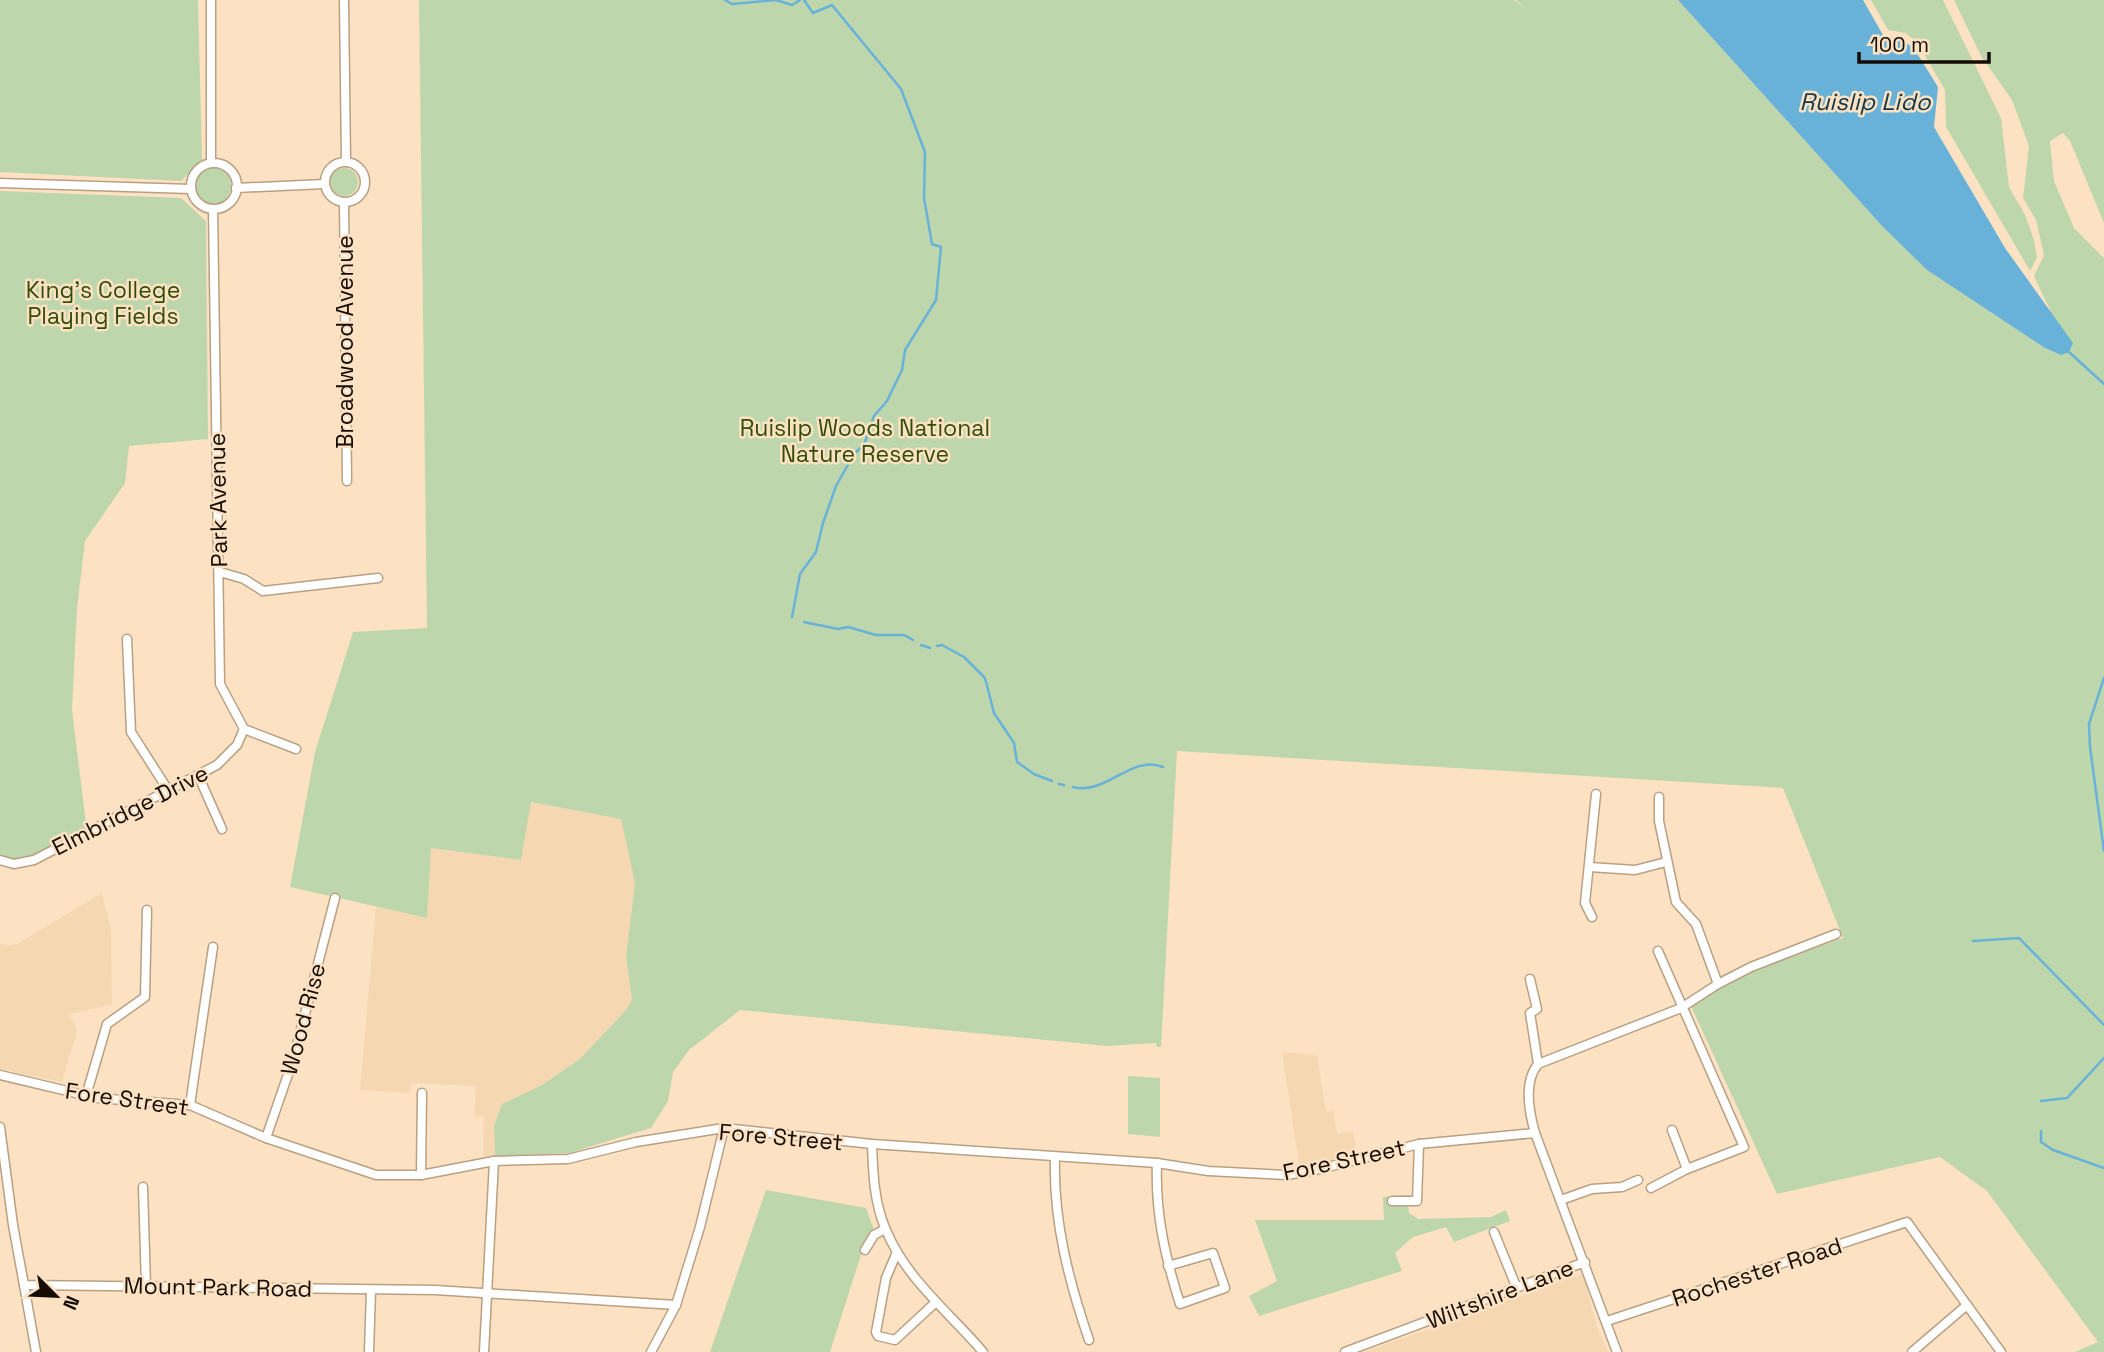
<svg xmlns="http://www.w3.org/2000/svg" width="2104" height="1352" font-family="'Space Grotesk',sans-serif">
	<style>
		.built { fill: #f5d7b2 }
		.green { fill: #bed6ab }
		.water { fill: #68b2d9 }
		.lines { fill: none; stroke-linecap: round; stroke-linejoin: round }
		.stream { stroke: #68b2d9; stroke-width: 2.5 }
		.street-casing { stroke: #b8a083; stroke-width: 11 }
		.street { stroke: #fff; stroke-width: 8 }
		.labels { text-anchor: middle; stroke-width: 5; stroke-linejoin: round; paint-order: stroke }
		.park-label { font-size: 23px; fill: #304c06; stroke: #fce2c3 }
		.street-label { font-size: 23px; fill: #150d04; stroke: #fce2c3 }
		.water-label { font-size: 24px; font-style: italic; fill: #153748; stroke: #fce2c3 }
	</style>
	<rect width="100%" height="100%" fill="#fce2c3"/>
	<!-- built -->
	<g class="built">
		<polygon points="530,802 621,819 635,883 626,957 632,1000 626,1010 581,1058 542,1085 502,1104 494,1126 495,1156 483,1156 484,1117 474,1116 476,1086 411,1083 411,1093 360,1090 376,907 427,918 431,848 521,860"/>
		<polygon points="102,893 111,931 112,1004 67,1015 74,1022 77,1031 62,1082 0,1069 0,943 6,946 17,944"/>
		<polygon points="1282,1052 1317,1055 1326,1112 1333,1111 1337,1134 1353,1131 1356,1151 1316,1167 1300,1170"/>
		<polygon points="1583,1274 1596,1325 1608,1352 1364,1352"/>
	</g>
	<!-- green -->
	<g class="green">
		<polygon points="0,0 198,0 202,160 181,181 0,172"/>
		<polygon points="419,0 1514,0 1529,11 1516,0 1678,0 1883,227 1927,270 2045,348 2061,355 2050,310 2034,276 2044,255 2036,220 2023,198 2029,146 2012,100 1981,56 1954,0 2104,0 2104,223 2070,141 2063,133 2050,141 2054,181 2074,228 2104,258 2104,1352 2075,1352 2098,1342 1987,1191 1940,1157 1777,1194 1691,1006 1723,982 1843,938 1783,788 1177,751 1161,1047 1157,1047 1156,1043 1107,1046 740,1010 689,1050 673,1072 668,1101 651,1128 569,1153 495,1156 494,1126 502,1104 542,1085 581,1058 626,1010 632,1000 626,957 635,883 621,819 531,802 521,860 431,848 427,918 290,887 315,752 353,632 427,628"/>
		<polygon points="1871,0 1943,0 2001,118 2009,187 2025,215 2034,240 2037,258 2030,271 1946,127 1945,90 1917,42 1905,33 1888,30"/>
		<circle cx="344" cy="182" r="14"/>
		<circle cx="213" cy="186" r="18"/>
		<polygon points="0,191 181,198 206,221 208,439 129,446 125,483 85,541 77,608 72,710 87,832 21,864 0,860"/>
		<polygon points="1128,1076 1160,1078 1160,1137 1128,1134"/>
		<polygon points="766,1190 866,1208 874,1230 866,1239 830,1352 710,1352"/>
		<polygon points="1407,1195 1409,1213 1418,1219 1491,1217 1506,1210 1510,1221 1454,1242 1446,1227 1413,1237 1395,1253 1402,1271 1259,1316 1249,1296 1277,1281 1255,1220 1384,1220 1383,1197"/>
	</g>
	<!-- water -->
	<polygon class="water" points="1678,0 1863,0 1883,35 1903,40 1915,50 1938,87 1934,127 2005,248 2073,343 2069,352 2061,355 2045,348 1927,270 1883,227"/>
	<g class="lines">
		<!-- stream -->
		<g class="stream">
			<polyline points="725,0 732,4 776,0 792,5 800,0"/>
			<polyline points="2068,351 2104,384"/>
			<polyline points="792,617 800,574 816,552 823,523 836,486 854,454 864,445 874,416 887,401 902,370 905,350 936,300 941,247 932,244 924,198 925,152 901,89 832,5 813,13 804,0"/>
			<polyline points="804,622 838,629 848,627 876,635 904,635 913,640"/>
			<polyline points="921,645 930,648"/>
			<polyline points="937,646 942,645 964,657 985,678 994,713 1014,743 1017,762 1034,774 1052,781"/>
			<polyline points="2104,678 2089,724 2090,747 2104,851"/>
			<polyline points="1059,784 1064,785"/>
			<path d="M1073 787C1106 796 1131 754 1163 767"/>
			<polyline points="1973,941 2019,938 2104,1025"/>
			<polyline points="2041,1101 2067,1098 2104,1058"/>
			<polyline points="2041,1131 2041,1142 2053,1150 2104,1168"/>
		</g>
		<defs>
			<g id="street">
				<polyline points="344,0 346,161"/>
				<circle cx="345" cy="182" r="20"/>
				<polyline points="211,163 211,0"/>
				<circle cx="214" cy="186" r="23"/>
				<polyline points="0,183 191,189"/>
				<polyline points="236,188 324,184"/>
				<polyline points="344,202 347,481"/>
				<polyline points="213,209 220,684 244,729 296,749"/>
				<polyline points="220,572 244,579 263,591 378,578"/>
				<polyline points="127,639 131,732 168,790"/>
				<polyline points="198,775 222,829"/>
				<polyline points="1659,797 1659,821 1676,902 1696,924 1718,984"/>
				<polyline points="0,860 14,864 34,860 217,765 237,745 244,729"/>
				<polyline points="1589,867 1635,870 1666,862"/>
				<polyline points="1592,917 1585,903 1596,794"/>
				<polyline points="1530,979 1537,1009 1530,1013 1538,1064"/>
				<polyline points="0,1075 97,1098 190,1105 266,1138 376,1175 421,1175 494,1161 568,1159 636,1142 724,1128 872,1144 1157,1163 1208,1171 1287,1175 1320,1169 1419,1144 1535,1133"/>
				<polyline points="86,1096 107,1024 145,997 147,910"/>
				<polyline points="190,1105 213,947"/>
				<polyline points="0,1127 13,1225 24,1285 435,1290 676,1305"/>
				<polyline points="1672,1130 1687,1169"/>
				<polyline points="266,1138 293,1060 335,898"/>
				<path d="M872 1144C873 1173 874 1203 886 1230 906 1279 950 1313 983 1352"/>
				<path d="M1055 1158C1053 1220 1069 1282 1089 1340"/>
				<path d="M1157 1163C1155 1212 1165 1257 1180 1304L1225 1288 1213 1253 1168 1266"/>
				<polyline points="421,1175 422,1093"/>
				<polyline points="143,1187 146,1286"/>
				<polyline points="1651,1188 1687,1169 1744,1147 1658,951"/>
				<polyline points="1561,1200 1592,1189 1622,1187 1638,1180"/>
				<polyline points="1392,1201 1417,1201 1419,1144"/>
				<polyline points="1494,1232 1516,1286"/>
				<polyline points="865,1250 874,1235 885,1229"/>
				<polyline points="897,1252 886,1278 876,1332 878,1336 895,1340 936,1302"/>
				<polyline points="24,1285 36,1352"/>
				<polyline points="1607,1321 1907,1222 2001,1352"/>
				<polyline points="369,1352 371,1290"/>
				<polyline points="484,1352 494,1161"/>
				<polyline points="651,1352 676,1305 700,1227 724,1128"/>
				<polyline points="1345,1352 1585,1262"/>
				<path d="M1617 1352 1535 1133C1529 1112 1523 1082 1538 1064L1681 1008 1718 984 1751 967 1836 934"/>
				<polyline points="1912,1352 1967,1305"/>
			</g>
		</defs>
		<!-- street casing -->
		<use href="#street" class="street-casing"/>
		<!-- street -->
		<use href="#street" class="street"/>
	</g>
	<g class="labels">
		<!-- park labels -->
		<g class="park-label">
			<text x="103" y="298">King's College<tspan x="103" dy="26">Playing Fields</tspan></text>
			<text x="865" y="436">Ruislip Woods National<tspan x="865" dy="26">Nature Reserve</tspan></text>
		</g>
		<!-- street labels -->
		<g class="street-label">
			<text transform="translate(345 342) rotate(-90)" y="8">Broadwood Avenue</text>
			<text transform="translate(218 500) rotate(-91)" y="8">Park Avenue</text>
			<text transform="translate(130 810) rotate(-27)" y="8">Elmbridge Drive</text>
			<text transform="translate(303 1019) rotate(-75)" y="8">Wood Rise</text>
			<text transform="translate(127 1099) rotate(8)" y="8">Fore Street</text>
			<text transform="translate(781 1137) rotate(5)" y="8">Fore Street</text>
			<text transform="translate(1344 1160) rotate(-12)" y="8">Fore Street</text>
			<text transform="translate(1757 1272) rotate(-18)" y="8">Rochester Road</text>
			<text transform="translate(218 1287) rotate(1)" y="8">Mount Park Road</text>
			<text transform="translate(1500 1294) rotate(-21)" y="8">Wiltshire Lane</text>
		</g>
		<!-- water labels -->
		<g class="water-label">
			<text x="1865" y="110">Ruislip Lido</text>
		</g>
	</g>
	<!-- north arrow -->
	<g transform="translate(56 1296) rotate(114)" stroke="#fce2c3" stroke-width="5" paint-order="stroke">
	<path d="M0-5L12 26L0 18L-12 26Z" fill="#150d04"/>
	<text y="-10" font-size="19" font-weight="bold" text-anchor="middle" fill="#150d04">N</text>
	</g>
	<!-- scale -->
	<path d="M1859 52v10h130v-10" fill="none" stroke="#150d04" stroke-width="3.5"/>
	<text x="1870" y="52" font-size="21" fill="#150d04" stroke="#fce2c3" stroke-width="5" paint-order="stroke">100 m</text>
</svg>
